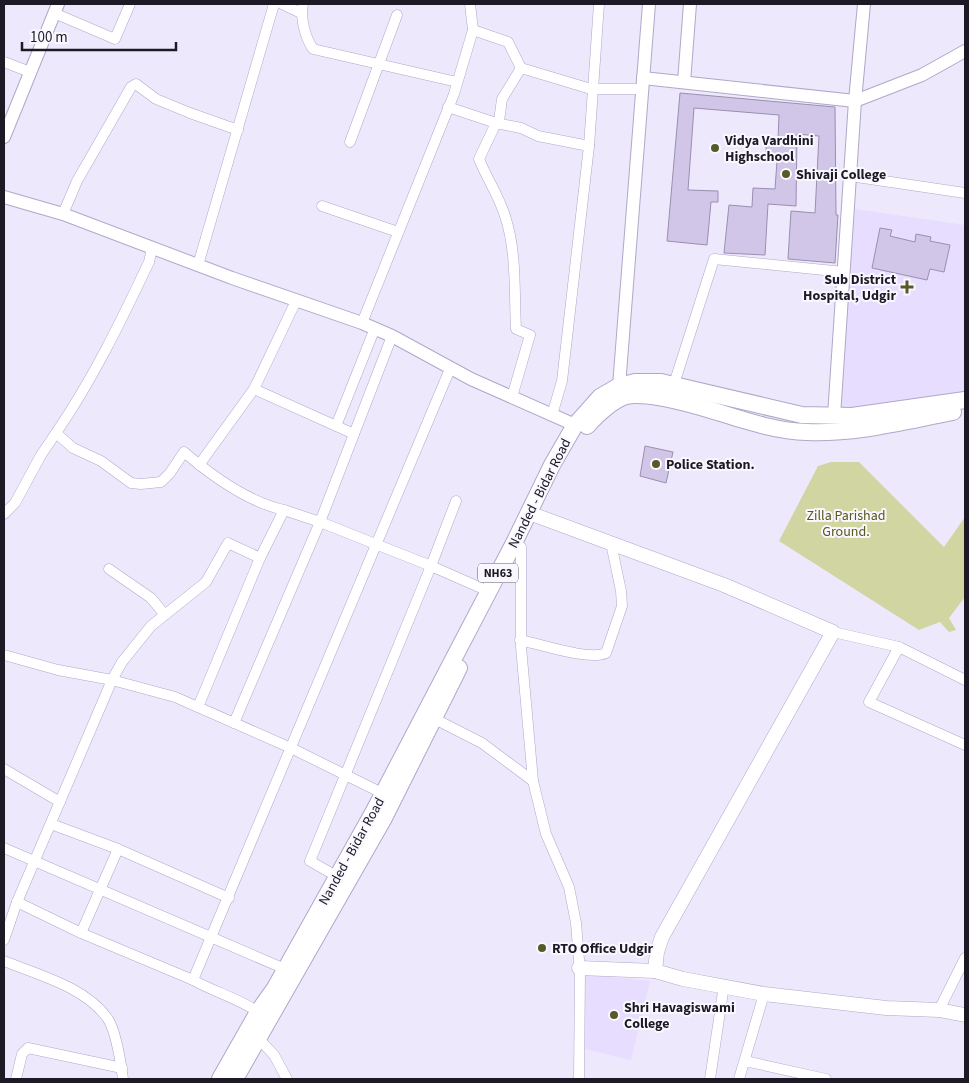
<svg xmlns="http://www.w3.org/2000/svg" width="969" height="1083" font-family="'Source Sans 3',sans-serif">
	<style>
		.built { fill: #e7ddff }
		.green { fill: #d1d5a2 }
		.building { fill: #d1c6e8; stroke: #998faf }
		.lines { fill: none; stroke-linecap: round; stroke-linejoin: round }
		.minor-casing { stroke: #b1a7c8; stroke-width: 11 }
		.tertiary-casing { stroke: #b1a7c8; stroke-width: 14 }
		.secondary-casing { stroke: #b1a7c8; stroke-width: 15 }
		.trunk-casing { stroke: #b1a7c8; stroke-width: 18 }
		.minor { stroke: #fff; stroke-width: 10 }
		.tertiary { stroke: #fff; stroke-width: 12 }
		.secondary { stroke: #fff; stroke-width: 14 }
		.trunk { stroke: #fff; stroke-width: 16 }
		.poi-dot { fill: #575a28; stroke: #faf8ff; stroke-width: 2 }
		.labels { text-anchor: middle; stroke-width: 4; stroke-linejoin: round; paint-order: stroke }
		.shield { fill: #faf8ff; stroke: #5f5c66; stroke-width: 1 }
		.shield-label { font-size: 12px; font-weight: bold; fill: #1d1925 }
		.poi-label { font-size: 14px; font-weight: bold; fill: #1d1925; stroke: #faf8ff; text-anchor: start }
		.street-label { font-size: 14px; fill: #1d1925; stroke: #faf8ff }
		.park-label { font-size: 14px; fill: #56591b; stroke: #faf8ff }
	</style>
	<rect width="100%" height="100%" fill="#eee8fd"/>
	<!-- built -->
	<g class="built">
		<polygon points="855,209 965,225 965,393 839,411"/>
		<polygon points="585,974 650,981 631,1060 585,1049"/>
	</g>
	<!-- green -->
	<polygon class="green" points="831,462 859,462 944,547 965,517 965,597 949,618 956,630 949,632 940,622 919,630 779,541 818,466"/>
	<!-- building -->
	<g class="building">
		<polygon points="680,93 835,107 836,215 838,215 835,263 788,259 791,211 815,213 819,136 797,134 796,206 768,204 765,255 724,253 729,205 752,207 753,188 775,189 777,161 765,160 767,139 778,140 779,115 694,108 688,190 718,191 718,202 711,202 707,245 667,241"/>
		<polygon points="880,228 892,230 890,236 915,242 916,234 931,237 930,241 950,245 944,272 930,269 927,280 872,268"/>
		<polygon points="645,446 673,452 666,483 640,476"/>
	</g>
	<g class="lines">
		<defs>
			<g id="minor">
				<polyline points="282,4 301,13"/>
				<path d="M303 4C300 18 305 37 313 49L457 82"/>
				<polyline points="54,13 115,39 130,4"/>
				<polyline points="473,30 508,42 521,68 502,99 499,121 496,123 521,128 538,136 589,146"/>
				<polyline points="4,62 30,72"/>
				<polyline points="521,68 591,89 642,89"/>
				<path d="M448 107 496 123 479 159C487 179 499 196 505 216 517 252 514 292 516 329L530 335 512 397"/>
				<polyline points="350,142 397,15"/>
				<polyline points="850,176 965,193"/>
				<polyline points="322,206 398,232"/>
				<polyline points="63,214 77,181 131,87 136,84 156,99 190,113 238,130"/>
				<path d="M152 248 149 262C121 321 93 379 56 433L73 448 101 461 131 483 141 484 161 482 170 473 184 452C212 476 248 502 284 510"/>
				<polyline points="198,265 274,4"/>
				<polyline points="362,323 454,94 473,30 470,4"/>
				<polyline points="674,384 714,259 844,272"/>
				<polyline points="254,389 354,434"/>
				<polyline points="552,415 562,381 589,146 599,4"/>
				<polyline points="336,426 375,328"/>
				<polyline points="199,465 254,389 296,301"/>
				<polyline points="4,514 15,503 41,455 56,433"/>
				<polyline points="521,547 521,647 533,781 546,834 569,887 576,923 580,972 579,1079"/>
				<polyline points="109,569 151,598 165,615"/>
				<polyline points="833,632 899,647 965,680"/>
				<path d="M520 640C540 644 589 661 606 653L622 606 621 591 611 543"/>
				<polyline points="899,647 869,702 965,745"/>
				<polyline points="4,655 58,670 112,680 175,697 291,748 388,796"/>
				<polyline points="198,707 260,558"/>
				<polyline points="429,716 482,743 533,781"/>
				<polyline points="234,723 320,522 431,566 456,501"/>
				<polyline points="4,769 60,802"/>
				<polyline points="51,824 118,849 229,898"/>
				<polyline points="4,848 285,969"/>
				<polyline points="338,877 310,861 431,566 488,591"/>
				<polyline points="17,902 81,933 193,980"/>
				<polyline points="81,933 118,849"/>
				<polyline points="4,940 17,902 112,680 122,662 151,626 206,582 228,543 260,558 284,510 320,522 392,336"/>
				<path d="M4 961C38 975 86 987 108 1019 116 1032 121 1064 123 1079"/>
				<polyline points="939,1010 965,958"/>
				<path d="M258 1012C238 998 214 992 193 980L450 369"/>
				<polyline points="256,1036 274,1055 287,1079"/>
				<polyline points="745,1061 826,1079"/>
				<polyline points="16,1079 22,1054 28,1048 122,1068"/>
				<polyline points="710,1079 724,985"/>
				<polyline points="739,1079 764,994"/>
			</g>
			<g id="tertiary">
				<polyline points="643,78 855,101 922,75 965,51"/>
				<polyline points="684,82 690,4"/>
				<polyline points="4,137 58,4"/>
				<polyline points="4,197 63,214 232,278 362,323 392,336 471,379 575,425"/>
				<polyline points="619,386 649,4"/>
				<polyline points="834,416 855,101 864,4"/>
			</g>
			<g id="secondary">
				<polyline points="529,513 724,585 833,632 662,937 657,952 655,971 683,979 764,994 886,1008 939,1010 965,1015"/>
				<polyline points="579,968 655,971"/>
			</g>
			<g id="trunk">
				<path d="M587 426C598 414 611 401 626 396 638 393 652 396 664 398 711 406 760 431 807 432 857 434 905 421 953 412"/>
				<polyline points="220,1079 258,1012 275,988 374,811 514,543 552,465 575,425 600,397 619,386 635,382 661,382 802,415 852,416 965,400"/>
				<polyline points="235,1079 384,818 459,668"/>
			</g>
		</defs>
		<!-- minor casing -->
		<use href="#minor" class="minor-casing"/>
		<!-- tertiary casing -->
		<use href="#tertiary" class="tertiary-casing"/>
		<!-- secondary casing -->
		<use href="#secondary" class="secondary-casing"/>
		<!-- trunk casing -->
		<use href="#trunk" class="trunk-casing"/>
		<!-- minor -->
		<use href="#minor" class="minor"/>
		<!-- tertiary -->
		<use href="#tertiary" class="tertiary"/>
		<!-- secondary -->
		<use href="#secondary" class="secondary"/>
		<!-- trunk -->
		<use href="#trunk" class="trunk"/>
	</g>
	<!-- markers -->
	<g class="poi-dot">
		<circle cx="715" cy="148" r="5"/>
		<circle cx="786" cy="174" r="5"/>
		<path d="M904.5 279.5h5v5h5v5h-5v5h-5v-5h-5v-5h5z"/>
		<circle cx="656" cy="464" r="5"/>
		<circle cx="542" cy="948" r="5"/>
		<circle cx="614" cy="1015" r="5"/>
	</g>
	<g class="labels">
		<!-- shield labels -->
		<rect class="shield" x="478" y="563.5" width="40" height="19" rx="4"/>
		<g class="shield-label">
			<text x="498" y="577">NH63</text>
		</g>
		<!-- poi labels -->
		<g class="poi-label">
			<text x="725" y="145">Vidya Vardhini<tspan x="725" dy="16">Highschool</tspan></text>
			<text x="796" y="179">Shivaji College</text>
			<text x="896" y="284" text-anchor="end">Sub District<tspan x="896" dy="16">Hospital, Udgir</tspan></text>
			<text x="666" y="469">Police Station.</text>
			<text x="552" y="953">RTO Office Udgir</text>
			<text x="624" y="1012">Shri Havagiswami<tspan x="624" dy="16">College</tspan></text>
		</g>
		<!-- street labels -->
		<g class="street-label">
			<text transform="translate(539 493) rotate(-63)" y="5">Nanded - Bidar Road</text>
			<text transform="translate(351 851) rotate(-61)" y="5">Nanded - Bidar Road</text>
		</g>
		<!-- park labels -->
		<g class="park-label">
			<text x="846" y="520">Zilla Parishad<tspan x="846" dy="16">Ground.</tspan></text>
		</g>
	</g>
	<!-- border -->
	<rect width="969" height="1083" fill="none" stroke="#1d1925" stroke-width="10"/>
	<!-- scale -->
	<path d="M22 42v8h154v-8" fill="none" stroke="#1d1925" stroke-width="2.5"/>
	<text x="30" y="42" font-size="15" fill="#1d1925" stroke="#faf8ff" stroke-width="4" paint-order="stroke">100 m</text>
</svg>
